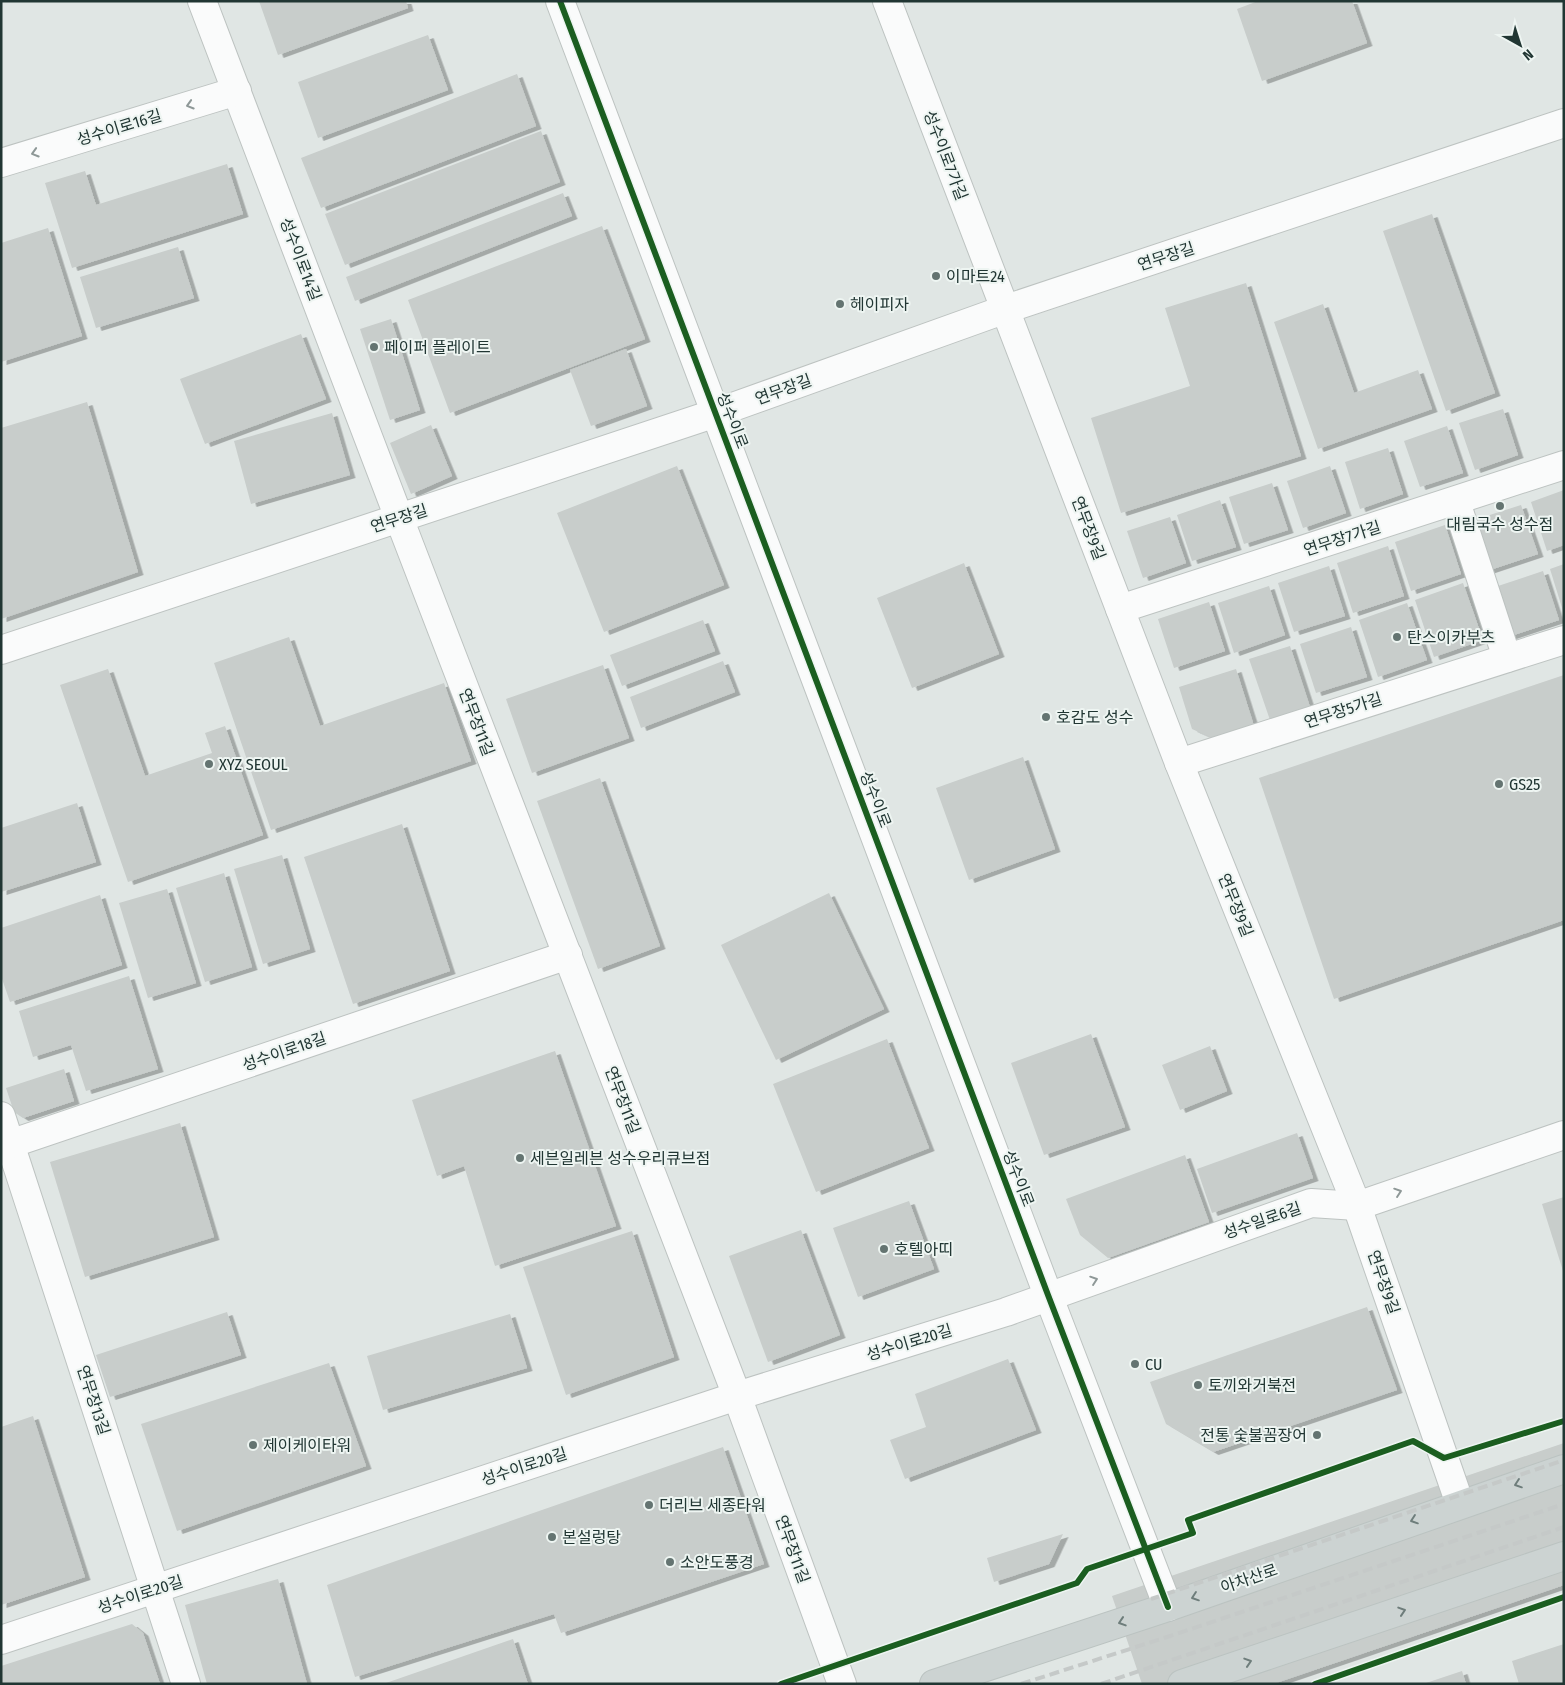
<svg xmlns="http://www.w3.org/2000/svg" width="1565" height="1685" font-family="'Fira Sans Condensed','Noto Sans KR',sans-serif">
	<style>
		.building { fill: #c8cdcb; filter: url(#shadow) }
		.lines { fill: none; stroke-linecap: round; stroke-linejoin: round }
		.minor-casing { stroke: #bdc3c1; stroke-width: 30 }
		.major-casing { stroke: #bbc3c1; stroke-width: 30 }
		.minor { stroke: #fafbfb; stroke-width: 28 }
		.major { stroke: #ccd3d2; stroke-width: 28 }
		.rail { stroke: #c5c9c8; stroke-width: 4; stroke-dasharray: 10 5; stroke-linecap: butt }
		.cycleway-casing { stroke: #eef5f2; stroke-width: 9 }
		.cycleway { stroke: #1b5e20; stroke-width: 6 }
		.oneway { stroke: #8e9897 }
		.oneway2 { stroke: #6e7d7b }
		.poi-dot { fill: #647471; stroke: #eef5f2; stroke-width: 2 }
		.labels { text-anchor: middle; stroke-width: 4; stroke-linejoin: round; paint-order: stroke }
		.street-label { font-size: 16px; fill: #213633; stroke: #eef5f2 }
		.poi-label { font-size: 16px; fill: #213633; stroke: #eef5f2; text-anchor: start }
	</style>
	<defs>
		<filter id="shadow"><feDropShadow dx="5.5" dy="3" stdDeviation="0" flood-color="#0004"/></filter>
	</defs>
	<rect width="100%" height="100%" fill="#e0e6e4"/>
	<!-- building -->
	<g class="building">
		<polygon points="259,1 406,1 408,8 278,55"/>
		<polygon points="1258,1 1352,1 1367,43 1262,81 1237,9"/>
		<polygon points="428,35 448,90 318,138 298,82"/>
		<polygon points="517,74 536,126 321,208 301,158"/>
		<polygon points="541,131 560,182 345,265 325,214"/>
		<polygon points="227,164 243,214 72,268 45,183 85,171 96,205"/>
		<polygon points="563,193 572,216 355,301 346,277"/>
		<polygon points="1432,214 1495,393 1446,411 1383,231"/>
		<polygon points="602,226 645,339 450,413 408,300"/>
		<polygon points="48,228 82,336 1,362 1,243"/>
		<polygon points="178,247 194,298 96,328 80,277"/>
		<polygon points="1246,283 1301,456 1121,513 1091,418 1190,386 1165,308"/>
		<polygon points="1323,304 1354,393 1418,370 1432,409 1318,449 1274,322"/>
		<polygon points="391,319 420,410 390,420 360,329"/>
		<polygon points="301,334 326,399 205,444 180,379"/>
		<polygon points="626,349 647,406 591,426 570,370"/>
		<polygon points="87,402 138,572 1,619 1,428"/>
		<polygon points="1503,409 1518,455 1475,470 1459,423"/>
		<polygon points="332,413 350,475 251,504 234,441"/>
		<polygon points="431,425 452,476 411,494 390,443"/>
		<polygon points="1447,426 1463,473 1420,487 1404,441"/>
		<polygon points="1388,448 1403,494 1360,509 1345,462"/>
		<polygon points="677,466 724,585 604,632 557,513"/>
		<polygon points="1330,466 1346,513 1303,528 1287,481"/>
		<polygon points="1272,483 1288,530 1244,544 1229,497"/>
		<polygon points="1564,490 1564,545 1547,551 1531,502"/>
		<polygon points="1220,500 1236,547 1192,561 1177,515"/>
		<polygon points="1521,505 1538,554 1487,571 1471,521"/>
		<polygon points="1170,517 1186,563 1143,578 1127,531"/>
		<polygon points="1445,525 1461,574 1411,591 1395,542"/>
		<polygon points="1388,546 1404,596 1353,613 1337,563"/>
		<polygon points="964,563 999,654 912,688 877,598"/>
		<polygon points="1564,564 1564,611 1563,611 1550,569"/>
		<polygon points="1329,566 1345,616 1294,632 1278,583"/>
		<polygon points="1543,571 1559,620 1508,637 1492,588"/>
		<polygon points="1463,583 1483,640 1434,657 1415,600"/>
		<polygon points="1269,586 1285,635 1234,653 1218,603"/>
		<polygon points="1209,602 1225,651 1174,668 1158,619"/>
		<polygon points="1407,603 1427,660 1378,677 1359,620"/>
		<polygon points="703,620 715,651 622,686 610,655"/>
		<polygon points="1351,627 1367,677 1316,693 1300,644"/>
		<polygon points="289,637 320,726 444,683 471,761 271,830 214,663"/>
		<polygon points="1290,646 1310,707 1270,720 1249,659"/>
		<polygon points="723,661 735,692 641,728 630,697"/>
		<polygon points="603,665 629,738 532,773 506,699"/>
		<polygon points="108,669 145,776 212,753 205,733 225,726 263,835 128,882 60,685"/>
		<polygon points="1236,669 1254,726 1212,738 1192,729 1179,687"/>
		<polygon points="1564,675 1564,920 1334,999 1259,778"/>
		<polygon points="1023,757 1055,849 969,880 936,788"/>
		<polygon points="600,778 660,946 598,969 537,801"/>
		<polygon points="77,803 96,862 1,892 1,828"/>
		<polygon points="402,824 450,971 353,1004 304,857"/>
		<polygon points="282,855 310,949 263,964 234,869"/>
		<polygon points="224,873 252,967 205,982 176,888"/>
		<polygon points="167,889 196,983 148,998 119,903"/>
		<polygon points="829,893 884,1009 776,1060 721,945"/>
		<polygon points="100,895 122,965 10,1002 1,976 1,928"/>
		<polygon points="129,976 158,1069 86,1091 71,1045 33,1057 19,1011"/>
		<polygon points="1091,1034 1125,1127 1044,1155 1011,1063"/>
		<polygon points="887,1039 929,1148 816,1192 773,1084"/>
		<polygon points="1210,1046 1227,1091 1180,1110 1162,1065"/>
		<polygon points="555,1051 616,1226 495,1266 464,1166 437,1176 412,1100"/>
		<polygon points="64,1069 74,1101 23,1118 14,1112 6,1088"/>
		<polygon points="180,1123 214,1237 85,1277 50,1162"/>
		<polygon points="1297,1133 1313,1178 1212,1213 1197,1169"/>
		<polygon points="1185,1155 1209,1222 1108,1258 1080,1235 1066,1199"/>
		<polygon points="1564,1197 1564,1271 1563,1271 1542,1204"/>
		<polygon points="909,1201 934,1269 858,1297 833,1228"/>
		<polygon points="801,1230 840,1335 768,1362 729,1256"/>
		<polygon points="632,1231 674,1357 566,1395 523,1267"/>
		<polygon points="1367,1307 1397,1390 1213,1452 1166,1424 1150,1382"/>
		<polygon points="227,1312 241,1355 110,1397 96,1355"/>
		<polygon points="510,1314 527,1368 383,1410 367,1356"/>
		<polygon points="1008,1359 1036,1430 905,1479 890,1440 926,1427 915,1394"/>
		<polygon points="329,1363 366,1466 177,1531 141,1424"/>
		<polygon points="33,1416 85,1577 1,1605 1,1427"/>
		<polygon points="1564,1443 1564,1585 1273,1684 1142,1684 1112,1596"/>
		<polygon points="723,1447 764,1564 561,1633 554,1614 355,1677 327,1585"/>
		<polygon points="1063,1534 1049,1564 994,1582 987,1558"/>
		<polygon points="278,1579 307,1684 207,1684 185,1605"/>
		<polygon points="132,1624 143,1633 160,1684 1,1684 1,1666"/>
		<polygon points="513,1639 528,1684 386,1684 386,1683"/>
		<polygon points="1564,1644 1564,1684 1519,1684 1512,1661"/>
		<polygon points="1462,1671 1466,1684 1426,1684 1426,1683"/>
	</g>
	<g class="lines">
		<defs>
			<g id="minor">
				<polyline points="202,1 399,518 737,1396 842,1684"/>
				<polyline points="560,1 1048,1295 1168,1607"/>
				<polyline points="887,1 1179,763 1357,1206 1460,1504"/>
				<polyline points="1,163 237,91"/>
				<polyline points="1456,502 1507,658"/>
				<polyline points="1120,609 1564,465"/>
				<polyline points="1,650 716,413 1006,309 1564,123"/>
				<polyline points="1179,763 1564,640"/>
				<polyline points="1,1116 186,1684"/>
				<polyline points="1,1147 568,955"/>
				<polyline points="1,1640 737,1396 1006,1312 1311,1203 1357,1206 1564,1135"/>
			</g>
			<g id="major">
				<polyline points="934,1684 1168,1607 1564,1469"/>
				<polyline points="1182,1684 1564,1556"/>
			</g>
		</defs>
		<!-- minor casing -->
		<use href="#minor" class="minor-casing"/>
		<!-- major casing -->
		<use href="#major" class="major-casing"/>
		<!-- minor -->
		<use href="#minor" class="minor"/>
		<!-- major -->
		<use href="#major" class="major"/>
		<!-- rail -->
		<g class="rail">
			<polyline points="1151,1599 1564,1460"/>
			<polyline points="1021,1684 1164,1638 1564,1504"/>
			<polyline points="1101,1684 1564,1527"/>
		</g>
		<defs>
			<g id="cycleway">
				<polyline points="560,1 1048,1295 1168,1607"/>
				<polyline points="781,1684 1077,1583 1087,1569 1193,1533 1188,1520 1413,1441 1444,1458 1564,1421"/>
				<polyline points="1315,1684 1564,1597"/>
			</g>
		</defs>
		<!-- cycleway casing -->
		<use href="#cycleway" class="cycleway-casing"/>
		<!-- cycleway -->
		<use href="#cycleway" class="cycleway"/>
	</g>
	<!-- one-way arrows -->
	<defs><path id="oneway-chevron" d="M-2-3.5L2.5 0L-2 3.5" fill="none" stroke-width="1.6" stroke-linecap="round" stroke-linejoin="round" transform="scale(1.25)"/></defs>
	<g class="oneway">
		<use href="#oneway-chevron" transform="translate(190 105) rotate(163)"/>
		<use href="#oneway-chevron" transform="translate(35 153) rotate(163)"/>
		<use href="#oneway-chevron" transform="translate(1398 1192) rotate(-19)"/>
		<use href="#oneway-chevron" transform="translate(1094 1280) rotate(-19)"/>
	</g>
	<g class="oneway2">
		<use href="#oneway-chevron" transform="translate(1518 1484) rotate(161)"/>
		<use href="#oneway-chevron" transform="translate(1414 1520) rotate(161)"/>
		<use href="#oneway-chevron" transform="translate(1195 1597) rotate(161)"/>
		<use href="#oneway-chevron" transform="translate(1402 1611) rotate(-18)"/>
		<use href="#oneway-chevron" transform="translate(1122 1622) rotate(162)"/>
		<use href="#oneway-chevron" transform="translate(1248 1662) rotate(-18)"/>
	</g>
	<!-- markers -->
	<g class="poi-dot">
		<circle cx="936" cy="276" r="5"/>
		<circle cx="840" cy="304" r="5"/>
		<circle cx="374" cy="347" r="5"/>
		<circle cx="1500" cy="506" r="5"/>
		<circle cx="1397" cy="637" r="5"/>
		<circle cx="1046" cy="717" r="5"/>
		<circle cx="209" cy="764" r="5"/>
		<circle cx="1499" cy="784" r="5"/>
		<circle cx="520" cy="1158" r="5"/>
		<circle cx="884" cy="1249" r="5"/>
		<circle cx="1135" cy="1364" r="5"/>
		<circle cx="1198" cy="1385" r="5"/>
		<circle cx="1317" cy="1435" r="5"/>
		<circle cx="253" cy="1445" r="5"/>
		<circle cx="649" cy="1505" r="5"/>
		<circle cx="552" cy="1537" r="5"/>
		<circle cx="670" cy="1562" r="5"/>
	</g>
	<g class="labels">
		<!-- street labels -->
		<g class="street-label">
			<text transform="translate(119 127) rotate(-17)" y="6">성수이로16길</text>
			<text transform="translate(946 155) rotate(69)" y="6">성수이로7가길</text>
			<text transform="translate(1166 256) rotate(-18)" y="6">연무장길</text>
			<text transform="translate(301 259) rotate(69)" y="6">성수이로14길</text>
			<text transform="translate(783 389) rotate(-20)" y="6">연무장길</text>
			<text transform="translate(733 420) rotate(69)" y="6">성수이로</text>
			<text transform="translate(399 518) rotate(-18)" y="6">연무장길</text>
			<text transform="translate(1089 528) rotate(69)" y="6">연무장9길</text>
			<text transform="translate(1342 538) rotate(-18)" y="6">연무장7가길</text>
			<text transform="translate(1343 710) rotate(-18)" y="6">연무장5가길</text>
			<text transform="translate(477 722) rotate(69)" y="6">연무장11길</text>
			<text transform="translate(876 799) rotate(69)" y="6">성수이로</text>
			<text transform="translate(1236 905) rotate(68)" y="6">연무장9길</text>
			<text transform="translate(284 1051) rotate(-19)" y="6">성수이로18길</text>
			<text transform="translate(623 1100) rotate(69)" y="6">연무장11길</text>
			<text transform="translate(1019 1178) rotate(69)" y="6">성수이로</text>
			<text transform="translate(1262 1220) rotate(-19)" y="6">성수일로6길</text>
			<text transform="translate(1384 1282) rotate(71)" y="6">연무장9길</text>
			<text transform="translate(909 1342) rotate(-17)" y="6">성수이로20길</text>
			<text transform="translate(94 1400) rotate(72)" y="6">연무장13길</text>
			<text transform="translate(524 1466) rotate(-18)" y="6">성수이로20길</text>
			<text transform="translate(793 1549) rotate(70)" y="6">연무장11길</text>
			<text transform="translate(1249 1578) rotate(-19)" y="6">아차산로</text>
			<text transform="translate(140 1594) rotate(-18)" y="6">성수이로20길</text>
		</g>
		<!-- poi labels -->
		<g class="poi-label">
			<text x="946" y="282">이마트24</text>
			<text x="850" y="310">헤이피자</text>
			<text x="384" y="353">페이퍼 플레이트</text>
			<text x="1500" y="530" text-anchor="middle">대림국수 성수점</text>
			<text x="1407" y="643">탄스이카부츠</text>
			<text x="1056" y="723">호감도 성수</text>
			<text x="219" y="770">XYZ SEOUL</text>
			<text x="1509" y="790">GS25</text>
			<text x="530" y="1164">세븐일레븐 성수우리큐브점</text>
			<text x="894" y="1255">호텔아띠</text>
			<text x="1145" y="1370">CU</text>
			<text x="1208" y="1391">토끼와거북전</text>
			<text x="1307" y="1441" text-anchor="end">전통 숯불꼼장어</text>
			<text x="263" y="1451">제이케이타워</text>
			<text x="659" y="1511">더리브 세종타워</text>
			<text x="562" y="1543">본설렁탕</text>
			<text x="680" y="1568">소안도풍경</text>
		</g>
	</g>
	<!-- border -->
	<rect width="1565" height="1685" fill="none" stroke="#213633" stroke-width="5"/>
	<!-- north arrow -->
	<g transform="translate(1520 45) rotate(141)" stroke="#eef5f2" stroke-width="4" paint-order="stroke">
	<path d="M0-4L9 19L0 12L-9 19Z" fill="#213633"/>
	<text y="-8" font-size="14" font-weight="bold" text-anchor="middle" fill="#213633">N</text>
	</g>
</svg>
